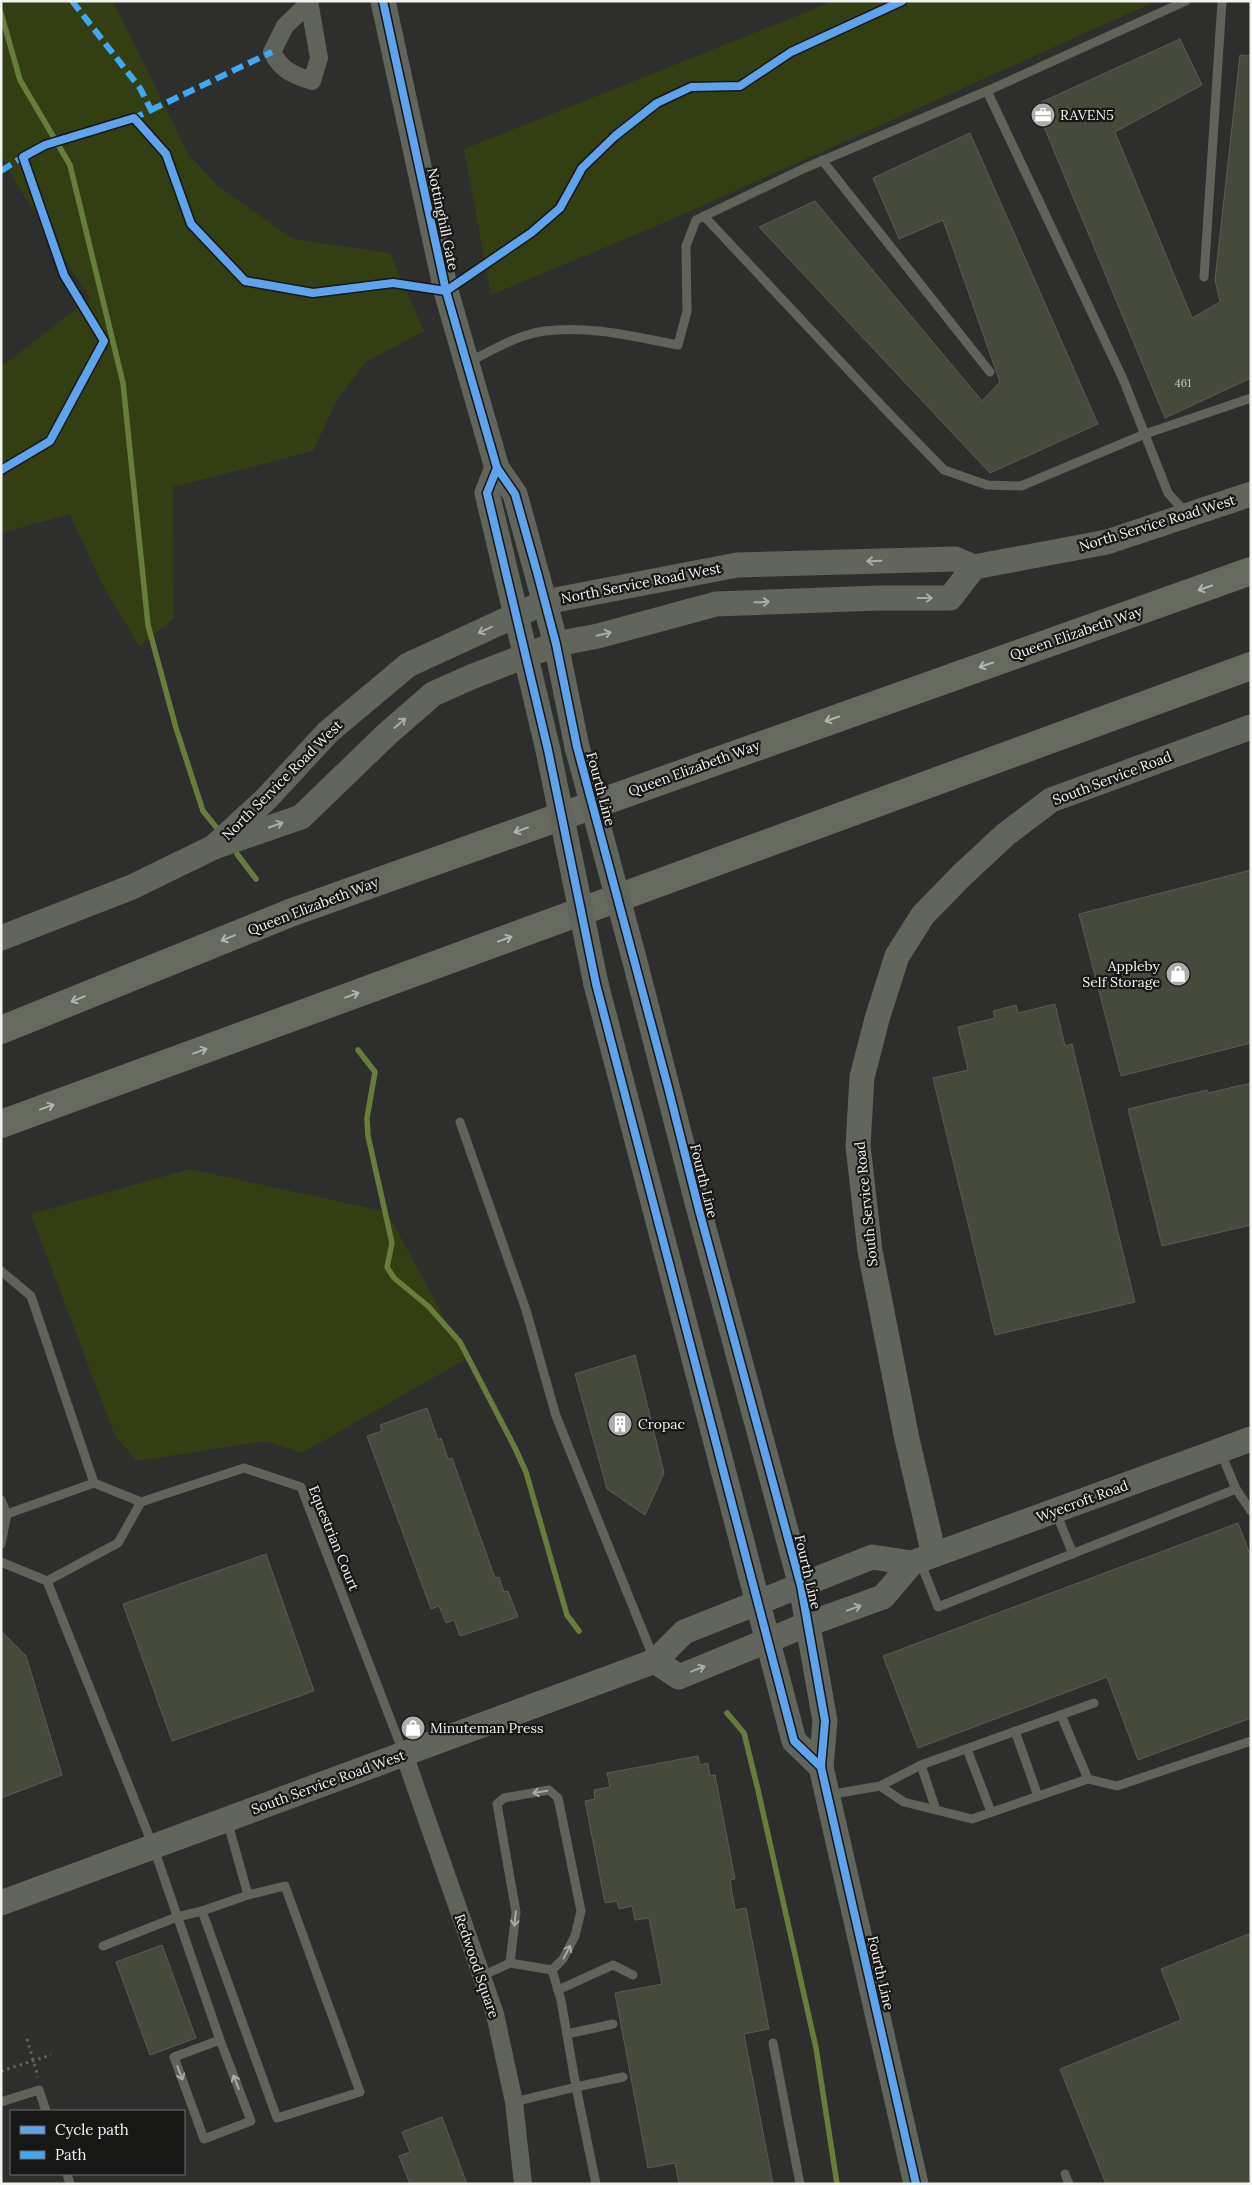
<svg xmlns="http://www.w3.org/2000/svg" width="1252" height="2185" font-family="Lora,serif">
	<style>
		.green { fill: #333f13 }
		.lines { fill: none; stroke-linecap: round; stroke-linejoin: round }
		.stream { stroke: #687c3b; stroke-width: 5.5 }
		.building { fill: #464a3c; stroke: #5a5a59 }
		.path { stroke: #60635d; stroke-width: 3; stroke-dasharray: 2.5 4; stroke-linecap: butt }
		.lane { stroke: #5f635a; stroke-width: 9 }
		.street { stroke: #5f635a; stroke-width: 18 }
		.secondary { stroke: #61655b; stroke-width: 25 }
		.highway { stroke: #65695e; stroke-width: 28 }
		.secondary-bridge { stroke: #61655b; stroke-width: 25 }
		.quiet { stroke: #3fa9f5; stroke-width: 6; stroke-dasharray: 12 6; stroke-linecap: butt }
		.cycleway-casing { stroke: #171716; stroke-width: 11 }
		.cycleway { stroke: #60a3ed; stroke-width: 8 }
		.oneway { stroke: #aaaca6 }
		.oneway2 { stroke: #b3b5af }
		.oneway3 { stroke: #a8aba6 }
		.labels { text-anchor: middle; stroke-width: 4.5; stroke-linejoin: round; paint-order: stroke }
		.number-label { font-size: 11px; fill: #c7c9c4 }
		.poi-label { font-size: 14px; fill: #f2f3f1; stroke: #171716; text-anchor: start }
		.street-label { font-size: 14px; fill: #f2f3f1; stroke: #171716 }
	</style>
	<rect width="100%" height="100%" fill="#2e2f2d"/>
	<!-- green -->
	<g class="green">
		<polygon points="1,1 113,1 188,154 218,186 293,239 390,253 424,331 366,362 338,398 313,451 173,487 174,618 140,647 104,588 70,514 1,533 1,367 90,298 16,183 1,154"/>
		<polygon points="834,1 1156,1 675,218 491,295 464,149"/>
		<polygon points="190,1169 387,1212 466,1359 302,1453 266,1441 137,1461 115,1436 31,1214"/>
	</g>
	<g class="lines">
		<!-- stream -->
		<g class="stream">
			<polyline points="1,13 20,80 70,165 123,383 148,625 176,728 203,811 221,833"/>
			<polyline points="237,854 256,879"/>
			<polyline points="358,1050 375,1072 367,1118 368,1136 392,1243 387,1267 394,1278 428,1306 460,1342 515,1448 526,1472 567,1615 579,1631"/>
			<polyline points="727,1713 744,1733 758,1790 816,2048 837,2184"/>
		</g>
	</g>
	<!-- building -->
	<g class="building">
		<polygon points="1180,39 1202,85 1115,132 1192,318 1220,302 1215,280 1240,55 1251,56 1251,378 1165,418 1035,105"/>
		<polygon points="970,133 1098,424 990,473 759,227 815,201 982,401 1000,382 943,220 899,239 873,178"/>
		<polygon points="1251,870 1251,1043 1121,1076 1079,914"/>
		<polygon points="1055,1004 1065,1046 1072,1044 1135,1302 995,1335 933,1078 968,1070 958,1027 995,1018 993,1011 1016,1005 1018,1013"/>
		<polygon points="1251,1083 1251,1225 1162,1246 1128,1109 1207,1090 1208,1093"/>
		<polygon points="635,1355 664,1473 645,1515 607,1489 575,1374"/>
		<polygon points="427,1408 438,1440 441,1438 448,1459 452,1458 495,1578 499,1577 504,1592 508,1591 518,1617 460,1636 454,1620 446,1623 439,1606 431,1609 367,1436 382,1431 380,1425"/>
		<polygon points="1238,1523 1251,1557 1251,1718 1138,1760 1107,1677 918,1748 883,1656"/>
		<polygon points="266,1554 314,1691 172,1741 123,1604"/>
		<polygon points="1,1631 26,1656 62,1775 1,1798"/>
		<polygon points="698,1756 700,1765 708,1763 710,1776 715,1775 735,1879 730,1880 735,1910 746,1908 769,2029 744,2034 773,2184 679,2184 675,2163 648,2168 615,1993 662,1984 649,1918 635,1920 632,1906 619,1909 617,1901 605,1903 585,1801 595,1799 594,1790 610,1787 607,1773"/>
		<polygon points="1251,1933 1251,2184 1106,2184 1060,2069 1181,2020 1161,1969"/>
		<polygon points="162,1945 196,2038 150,2055 116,1962"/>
		<polygon points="442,2117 467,2184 410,2184 399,2156 410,2152 402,2132"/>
	</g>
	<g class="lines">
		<!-- path -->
		<g class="path">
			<polyline points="23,157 45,145 70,138"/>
			<polyline points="27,2039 38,2077"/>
			<polyline points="1,2071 51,2055"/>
		</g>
		<!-- lane -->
		<g class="lane">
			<polyline points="987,91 1186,1"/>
			<polyline points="822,160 990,372"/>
			<polyline points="704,216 883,407 944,470 987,485 1021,486 1145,434 1251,398"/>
			<polyline points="1204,277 1222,1"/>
			<path d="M468 362C492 351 518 334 545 331 590 325 635 337 678 345L687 311 686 246 696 220 805 168 987 91 1123 379 1168 493 1185 512"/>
			<polyline points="460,1122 526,1310 556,1416 654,1659"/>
			<polyline points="1,1271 31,1296 94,1483"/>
			<polyline points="1221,1453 1236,1489 1251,1511"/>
			<polyline points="1,1500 7,1514 1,1544"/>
			<polyline points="141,1502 244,1468 301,1487 403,1752"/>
			<polyline points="1056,1513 1073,1554"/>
			<polyline points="7,1514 94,1483 141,1502"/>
			<polyline points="920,1561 938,1607 1236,1489"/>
			<polyline points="1,1562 47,1581 153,1846 220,2040 251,2121 204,2139 174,2057 220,2040"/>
			<polyline points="47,1581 118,1543 141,1502"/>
			<polyline points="1015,1731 1038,1796"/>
			<polyline points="967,1749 991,1812"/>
			<polyline points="921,1765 936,1810"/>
			<polyline points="1088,1779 1117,1786 1251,1741"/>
			<polyline points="880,1786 904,1802 972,1819 1088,1779 1061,1715"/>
			<polyline points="828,1795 880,1786 921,1765 1094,1703"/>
			<polyline points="227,1820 248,1895 285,1886 360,2092 277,2118 202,1911 248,1895"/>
			<polyline points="103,1946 177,1917 202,1911"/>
			<polyline points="482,1976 510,1963 552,1970 563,1959 575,1936 581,1911 558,1798 549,1790 504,1798 497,1804 516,1912 510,1963"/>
			<polyline points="558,1990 613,1965 633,1975"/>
			<polyline points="567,2034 613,2024"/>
			<polyline points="773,2043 800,2184"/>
			<polyline points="1,2102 39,2090 46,2111"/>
			<polyline points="514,2102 576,2087 561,2000 552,1970"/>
			<polyline points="67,2174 70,2184"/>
			<polyline points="1065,2174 1069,2184"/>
			<polyline points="596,2184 576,2087 623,2077"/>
		</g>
		<!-- street -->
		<g class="street">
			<path d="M309 1 319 58 312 81C293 75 281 70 272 52L285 26 309 3"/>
			<polyline points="404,1754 495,2014 514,2102 523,2184"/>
		</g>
		<!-- secondary -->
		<g class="secondary">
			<polyline points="383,1 446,291 497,468 515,494 556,644 577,747"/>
			<polyline points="497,468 487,493 548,750"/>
			<polyline points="214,847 267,798 328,732 408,665 545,602 737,565 955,559 974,567 1107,542 1251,494"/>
			<polyline points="1,938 132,887 214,847 301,817 386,735 433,694 471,677 556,644 598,636 716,604 879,598 950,598 974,567"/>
			<polyline points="634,958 699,1210 801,1586 825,1721 821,1767 916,2184"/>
			<polyline points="596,984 794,1741 821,1767"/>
			<polyline points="934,1555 907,1439 870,1251 858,1146 862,1077 877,1019 897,956 923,915 962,875 1005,835 1051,800 1251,727"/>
			<polyline points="655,1661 679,1677 808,1624 883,1597 912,1563"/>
			<polyline points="1,1903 655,1661 684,1632 872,1557 912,1563 1251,1439"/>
		</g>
		<!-- highway -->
		<g class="highway">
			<polyline points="1,1030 290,913 1251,571"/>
			<polyline points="1,1124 1251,666"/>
		</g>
		<!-- secondary-bridge -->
		<g class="secondary-bridge">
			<polyline points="577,747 634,958"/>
			<polyline points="548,750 596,984"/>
		</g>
		<!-- quiet -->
		<g class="quiet">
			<polyline points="72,1 140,88 151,110 134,118"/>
			<polyline points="151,110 272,52"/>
			<polyline points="1,171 23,157 25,162"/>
		</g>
		<defs>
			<g id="cycleway">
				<polyline points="383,1 446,291 497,468 515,494 537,572 556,644 577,747 668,1087 699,1210 801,1586 825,1721 821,1767 916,2184"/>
				<polyline points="497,468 487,493 548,750 596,984 794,1741 821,1767"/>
				<polyline points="1,470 50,441 104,341 64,275 23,157 45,145 134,118 166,154 191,224 245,281 313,293 393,283 446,291 531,233 560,208 582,168 615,136 657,103 691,87 740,86 791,52 902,1"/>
			</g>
		</defs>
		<!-- cycleway casing -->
		<use href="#cycleway" class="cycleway-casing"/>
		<!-- cycleway -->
		<use href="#cycleway" class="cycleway"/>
	</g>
	<!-- one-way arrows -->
	<defs><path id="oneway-shaft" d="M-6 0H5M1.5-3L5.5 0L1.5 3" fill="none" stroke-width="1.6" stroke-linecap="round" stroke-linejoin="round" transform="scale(1.25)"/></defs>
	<g class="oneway">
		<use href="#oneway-shaft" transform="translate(874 561) rotate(178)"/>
		<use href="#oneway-shaft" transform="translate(925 598)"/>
		<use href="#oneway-shaft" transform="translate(762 602) rotate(-2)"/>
		<use href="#oneway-shaft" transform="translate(485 630) rotate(155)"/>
		<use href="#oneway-shaft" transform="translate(604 634) rotate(-14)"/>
		<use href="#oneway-shaft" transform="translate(400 723) rotate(-41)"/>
		<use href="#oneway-shaft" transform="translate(276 825) rotate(-19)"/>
		<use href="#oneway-shaft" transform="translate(854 1608) rotate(-20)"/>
		<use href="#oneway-shaft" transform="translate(698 1669) rotate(-21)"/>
	</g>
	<g class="oneway2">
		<use href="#oneway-shaft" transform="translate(1205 588) rotate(161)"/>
		<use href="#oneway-shaft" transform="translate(986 665) rotate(161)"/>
		<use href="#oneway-shaft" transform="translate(832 719) rotate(161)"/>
		<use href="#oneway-shaft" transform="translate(521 830) rotate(160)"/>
		<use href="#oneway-shaft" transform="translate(228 938) rotate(158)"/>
		<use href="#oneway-shaft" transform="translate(505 939) rotate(-20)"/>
		<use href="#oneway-shaft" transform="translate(352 995) rotate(-20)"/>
		<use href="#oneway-shaft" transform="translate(78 999) rotate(158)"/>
		<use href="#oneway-shaft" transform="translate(200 1051) rotate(-20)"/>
		<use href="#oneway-shaft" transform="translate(47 1107) rotate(-20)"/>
	</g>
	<g class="oneway3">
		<use href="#oneway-shaft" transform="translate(540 1792) rotate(170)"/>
		<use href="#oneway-shaft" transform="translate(515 1919) rotate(96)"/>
		<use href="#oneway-shaft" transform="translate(567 1952) rotate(-62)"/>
		<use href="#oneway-shaft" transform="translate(180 2073) rotate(69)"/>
		<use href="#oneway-shaft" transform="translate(236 2082) rotate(-111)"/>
	</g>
	<!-- icons -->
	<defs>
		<symbol id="office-disc" viewBox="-11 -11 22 22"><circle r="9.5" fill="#adaeac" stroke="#171716"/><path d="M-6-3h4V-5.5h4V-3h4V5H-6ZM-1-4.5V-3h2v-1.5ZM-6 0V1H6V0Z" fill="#fff"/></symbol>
		<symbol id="shop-disc" viewBox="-11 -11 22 22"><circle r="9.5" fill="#adaeac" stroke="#171716"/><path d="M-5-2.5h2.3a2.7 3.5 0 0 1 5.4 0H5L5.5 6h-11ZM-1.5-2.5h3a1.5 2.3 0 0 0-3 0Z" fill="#fff"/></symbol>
		<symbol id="building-disc" viewBox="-11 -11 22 22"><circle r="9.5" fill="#adaeac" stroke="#171716"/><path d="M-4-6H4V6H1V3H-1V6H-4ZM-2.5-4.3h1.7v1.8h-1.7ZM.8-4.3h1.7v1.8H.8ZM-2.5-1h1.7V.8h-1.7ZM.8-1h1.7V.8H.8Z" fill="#fff"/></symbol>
	</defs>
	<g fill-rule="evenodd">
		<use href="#office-disc" x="1029" y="101" width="28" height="28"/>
		<use href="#shop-disc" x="1164" y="960" width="28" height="28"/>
		<use href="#building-disc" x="606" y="1410" width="28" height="28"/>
		<use href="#shop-disc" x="399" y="1714" width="28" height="28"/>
	</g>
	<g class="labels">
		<!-- number labels -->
		<g class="number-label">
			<text x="1183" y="387">461</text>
		</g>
		<!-- poi labels -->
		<g class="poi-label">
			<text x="1060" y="120">RAVEN5</text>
			<text x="1160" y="971" text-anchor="end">Appleby<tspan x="1160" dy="16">Self Storage</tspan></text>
			<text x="638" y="1429">Cropac</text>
			<text x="430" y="1733">Minuteman Press</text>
		</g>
		<!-- street labels -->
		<g class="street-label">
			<text transform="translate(443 219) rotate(78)" y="5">Nottinghill Gate</text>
			<text transform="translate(1157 523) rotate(-17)" y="5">North Service Road West</text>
			<text transform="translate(641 583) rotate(-11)" y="5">North Service Road West</text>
			<text transform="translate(1076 633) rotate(-19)" y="5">Queen Elizabeth Way</text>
			<text transform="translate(694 768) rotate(-20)" y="5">Queen Elizabeth Way</text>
			<text transform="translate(1112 778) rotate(-21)" y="5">South Service Road</text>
			<text transform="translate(282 780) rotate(-45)" y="5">North Service Road West</text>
			<text transform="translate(601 789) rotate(75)" y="5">Fourth Line</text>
			<text transform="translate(313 906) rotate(-21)" y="5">Queen Elizabeth Way</text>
			<text transform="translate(704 1181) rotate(76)" y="5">Fourth Line</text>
			<text transform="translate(866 1204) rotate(-96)" y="5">South Service Road</text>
			<text transform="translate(1082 1501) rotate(-20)" y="5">Wyecroft Road</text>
			<text transform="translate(334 1538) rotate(68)" y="5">Equestrian Court</text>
			<text transform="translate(808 1572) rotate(77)" y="5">Fourth Line</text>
			<text transform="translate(328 1782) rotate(-20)" y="5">South Service Road West</text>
			<text transform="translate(477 1966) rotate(71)" y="5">Redwood Square</text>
			<text transform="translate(881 1973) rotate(77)" y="5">Fourth Line</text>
		</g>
	</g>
	<!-- border -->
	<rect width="1252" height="2185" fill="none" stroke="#f2f3f1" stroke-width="5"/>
	<!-- legend -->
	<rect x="10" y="2110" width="175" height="65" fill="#171716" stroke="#6f6f6e"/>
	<rect x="20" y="2126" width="25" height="8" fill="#60a3ed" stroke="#6f6f6e"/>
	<text x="55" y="2135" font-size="15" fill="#f2f3f1">Cycle path</text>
	<rect x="20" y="2151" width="25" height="8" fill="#3fa9f5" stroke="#6f6f6e"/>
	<text x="55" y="2160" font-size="15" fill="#f2f3f1">Path</text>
</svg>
